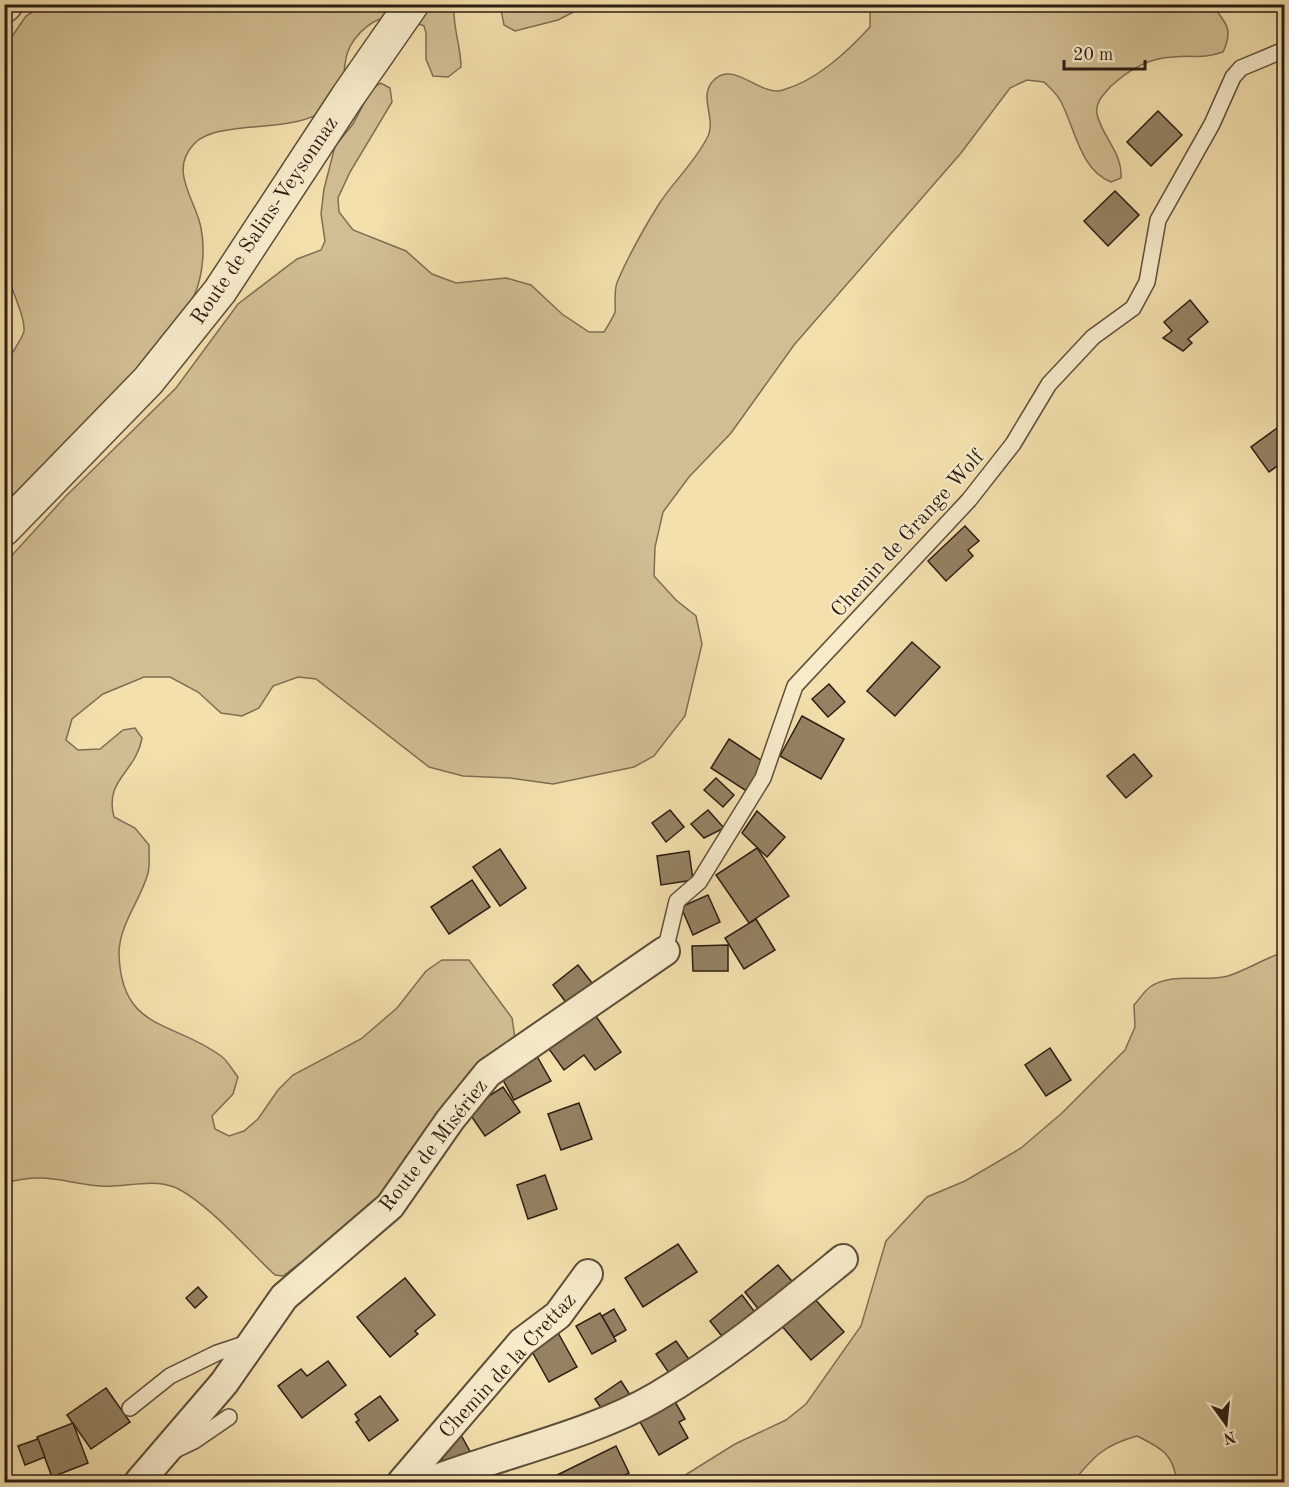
<svg xmlns="http://www.w3.org/2000/svg" width="1289" height="1487" font-family="'Old Standard TT',serif">
	<style>
		.green { fill: #d1bf93; stroke: #7f6e53; stroke-width: 1.5 }
		.building { fill: #948263; stroke: #2d1d13; stroke-width: 1.5 }
		.lines { fill: none; stroke-linecap: round; stroke-linejoin: round }
		.service-casing { stroke: #5e4e3a; stroke-width: 18 }
		.minor-casing { stroke: #5e4e3a; stroke-width: 32 }
		.tertiary-casing { stroke: #5e4e3a; stroke-width: 36 }
		.service { stroke: #f7ebca; stroke-width: 15 }
		.minor { stroke: #f7ebca; stroke-width: 28 }
		.tertiary { stroke: #f7ebca; stroke-width: 33 }
		.labels { text-anchor: middle; stroke-width: 4.5; stroke-linejoin: round; paint-order: stroke }
		.street-label { font-size: 21px; fill: #2d1d13; stroke: #f7ebca }
	</style>
	<rect width="100%" height="100%" fill="#f3e0ad"/>
	<filter id="stains"><feTurbulence type="fractalNoise" baseFrequency=".00333" numOctaves="4"/><feColorMatrix values="0 0 0 0 .2 0 0 0 0 .09 0 0 0 0 .02 0 0 0 .5 -.17"/></filter>
	<radialGradient id="worn" r=".72"><stop offset=".6" stop-color="#630" stop-opacity="0"/><stop offset="1" stop-color="#630" stop-opacity=".3"/></radialGradient>
	<!-- green -->
	<g class="green">
		<path d="M45 4 454 5C452 25 461 46 461 67L448 77 433 76 426 59V33L424 26C415 23 406 18 398 17 376 13 353 35 347 54 342 72 346 92 332 105 298 137 219 117 194 144 168 171 196 200 201 228 205 247 203 273 196 291 189 309 174 325 163 340 116 401 58 454 5 509V355L13 352C16 346 23 337 24 331 25 315 9 285 5 267L4 48 26 16Z"/>
		<path d="M992 4 1212 5C1226 23 1234 29 1223 52 1203 59 1192 55 1173 57 1148 58 1129 70 1111 86 1104 94 1095 102 1097 114 1102 137 1123 153 1121 178L1111 182C1079 169 1075 127 1060 100 1056 93 1050 88 1044 82L1027 80 1010 88 961 153 794 345 731 433 689 477 663 512 655 547 654 576 676 600 696 616 702 644 685 716 654 756 634 767 553 784 510 778 463 776 429 767 316 679 298 677 273 686 259 708 242 716 221 713 198 692 170 677H144L103 694 72 719 66 740 78 750 100 749 123 730 135 728 142 738C136 773 104 779 114 817L135 828 149 845C149 854 150 865 148 873 141 900 119 924 119 954 121 1032 175 1021 221 1056 228 1061 233 1071 238 1077L233 1094 212 1116 215 1129 229 1136 244 1131 258 1119 278 1090 293 1075 361 1039 397 1008 426 971 442 960H469L512 1018 515 1038 370 1210 283 1276 275 1275C249 1251 205 1200 174 1187 151 1178 124 1188 100 1186 60 1182 46 1172 5 1183L4 564 66 496 176 388 238 304 297 259 321 250 325 241 321 214 324 189 335 146 353 124 372 88 381 83 390 88 392 102 350 172 338 198 339 212 353 230 406 251 432 274 456 283 506 278 531 285 562 314 589 332H604C608 325 613 318 615 312 616 302 613 290 618 280 629 255 644 228 659 204 673 182 695 162 707 138 718 118 696 96 715 79 735 61 760 97 783 90 817 80 846 53 870 27V5H960C970 10 982 13 992 4Z"/>
		<polygon points="500,5 500,4 587,5 558,20 515,31 504,25"/>
		<path d="M1284 952V1482H1177C1173 1453 1161 1448 1137 1436 1104 1445 1093 1457 1073 1482H674L735 1444 786 1420 806 1404 861 1326 886 1241 927 1197 965 1181 1021 1148 1062 1113 1125 1050 1135 1027 1134 1005C1139 1000 1144 991 1150 987 1173 971 1203 983 1228 976 1247 970 1265 958 1284 952Z"/>
	</g>
	<!-- building -->
	<g class="building">
		<polygon points="1158,111 1182,135 1151,166 1127,142"/>
		<polygon points="1115,191 1139,215 1108,246 1084,221"/>
		<polygon points="1190,300 1208,322 1188,339 1192,343 1183,351 1163,338 1172,331 1164,322"/>
		<polygon points="1284,423 1284,461 1269,472 1251,447"/>
		<polygon points="965,526 979,541 968,550 973,556 946,581 928,561"/>
		<polygon points="912,642 940,667 895,716 867,691"/>
		<polygon points="829,684 845,702 828,717 812,699"/>
		<polygon points="802,716 844,739 821,779 780,756"/>
		<polygon points="729,739 767,764 748,792 711,768"/>
		<polygon points="1134,754 1152,776 1126,798 1107,776"/>
		<polygon points="716,778 734,795 723,807 704,790"/>
		<polygon points="670,810 684,827 666,842 652,823"/>
		<polygon points="708,810 724,828 704,838 691,824"/>
		<polygon points="757,811 785,837 767,857 742,833"/>
		<polygon points="757,848 789,896 749,923 716,875"/>
		<polygon points="500,849 526,888 500,906 473,867"/>
		<polygon points="689,851 693,880 661,885 657,856"/>
		<polygon points="472,880 490,907 449,934 431,907"/>
		<polygon points="708,895 720,922 693,935 681,907"/>
		<polygon points="756,919 775,950 744,969 725,938"/>
		<polygon points="728,945 728,971 693,971 692,946"/>
		<polygon points="578,965 596,988 570,1008 553,985"/>
		<polygon points="593,1012 621,1052 595,1070 584,1055 564,1070 549,1049"/>
		<polygon points="1050,1048 1071,1080 1046,1096 1025,1065"/>
		<polygon points="534,1051 551,1081 514,1100 498,1071"/>
		<polygon points="503,1087 520,1112 485,1136 467,1110"/>
		<polygon points="579,1103 592,1139 561,1150 548,1114"/>
		<polygon points="545,1175 557,1209 528,1219 517,1185"/>
		<polygon points="678,1244 697,1272 643,1307 625,1278"/>
		<polygon points="778,1265 797,1287 763,1315 745,1292"/>
		<polygon points="405,1278 435,1315 415,1331 418,1334 390,1357 357,1317"/>
		<polygon points="198,1287 207,1297 195,1308 186,1298"/>
		<polygon points="742,1295 760,1319 728,1344 710,1321"/>
		<polygon points="813,1297 844,1332 811,1360 781,1325"/>
		<polygon points="614,1309 626,1330 614,1337 602,1316"/>
		<polygon points="600,1313 616,1341 592,1354 576,1326"/>
		<polygon points="557,1331 577,1367 549,1382 529,1346"/>
		<polygon points="676,1341 691,1362 671,1376 656,1354"/>
		<polygon points="328,1361 346,1385 302,1418 278,1386 301,1369 307,1376"/>
		<polygon points="621,1381 634,1401 608,1418 595,1399"/>
		<polygon points="106,1388 130,1422 91,1449 67,1415"/>
		<polygon points="671,1395 685,1419 679,1422 688,1438 659,1455 636,1415"/>
		<polygon points="380,1396 398,1420 369,1441 356,1422 359,1420 355,1414"/>
		<polygon points="73,1423 88,1463 52,1477 37,1437"/>
		<polygon points="461,1435 472,1455 448,1469 437,1449"/>
		<polygon points="38,1439 45,1457 25,1465 18,1446"/>
		<polygon points="616,1446 629,1473 621,1477 624,1482 543,1482"/>
	</g>
	<g class="lines">
		<defs>
			<g id="service">
				<polyline points="665,951 677,901 699,882 763,778 795,686 969,500 1013,444 1049,384 1093,337 1133,308 1147,282 1158,220 1212,124 1233,77 1241,68 1284,50"/>
				<polyline points="130,1408 170,1376 217,1353 250,1342"/>
				<polyline points="175,1450 194,1441 229,1417"/>
			</g>
			<g id="minor">
				<polyline points="139,1482 224,1383 284,1297 390,1206 450,1120 488,1073 665,951"/>
				<polyline points="402,1482 522,1342 558,1315 588,1274"/>
				<path d="M429 1482C500 1454 591 1435 656 1397 723 1358 783 1308 843 1259"/>
			</g>
			<g id="tertiary">
				<polyline points="4,6 6,4"/>
				<polyline points="4,529 148,381 220,291 348,96 412,4"/>
			</g>
		</defs>
		<!-- service casing -->
		<use href="#service" class="service-casing"/>
		<!-- minor casing -->
		<use href="#minor" class="minor-casing"/>
		<!-- tertiary casing -->
		<use href="#tertiary" class="tertiary-casing"/>
		<!-- service -->
		<use href="#service" class="service"/>
		<!-- minor -->
		<use href="#minor" class="minor"/>
		<!-- tertiary -->
		<use href="#tertiary" class="tertiary"/>
	</g>
	<g class="labels">
		<!-- street labels -->
		<g class="street-label">
			<text transform="translate(264 220) rotate(-56)" y="7">Route de Salins-Veysonnaz</text>
			<text transform="translate(907 533) rotate(-48)" y="7">Chemin de Grange Wolf</text>
			<text transform="translate(433 1145) rotate(-52)" y="7">Route de Misériez</text>
			<text transform="translate(507 1365) rotate(-47)" y="7">Chemin de la Crettaz</text>
		</g>
	</g>
	<!-- margin -->
	<rect width="1289" height="1487" fill="none" stroke="#f3e0ad" stroke-width="24"/>
	<rect x="6" y="6" width="1277" height="1475" fill="none" stroke="#2d1d13" stroke-width="3"/>
	<rect x="12" y="12" width="1265" height="1463" fill="none" stroke="#2d1d13" stroke-width="1.5"/>
	<!-- north arrow -->
	<g transform="translate(1226 1424) rotate(165)" stroke="#f7ebca" stroke-width="4.5" paint-order="stroke">
	<path d="M0-4.5L10 22L0 15L-10 22Z" fill="#2d1d13"/>
	<text y="-9" font-size="16" font-weight="bold" text-anchor="middle" fill="#2d1d13">N</text>
	</g>
	<!-- scale -->
	<path d="M1064 60v9h81v-9" fill="none" stroke="#2d1d13" stroke-width="3"/>
	<text x="1073" y="60" font-size="18" fill="#2d1d13" stroke="#f7ebca" stroke-width="4.5" paint-order="stroke">20 m</text>
	<rect width="100%" height="100%" filter="url(#stains)"/>
	<rect width="100%" height="100%" fill="url(#worn)"/>
</svg>
